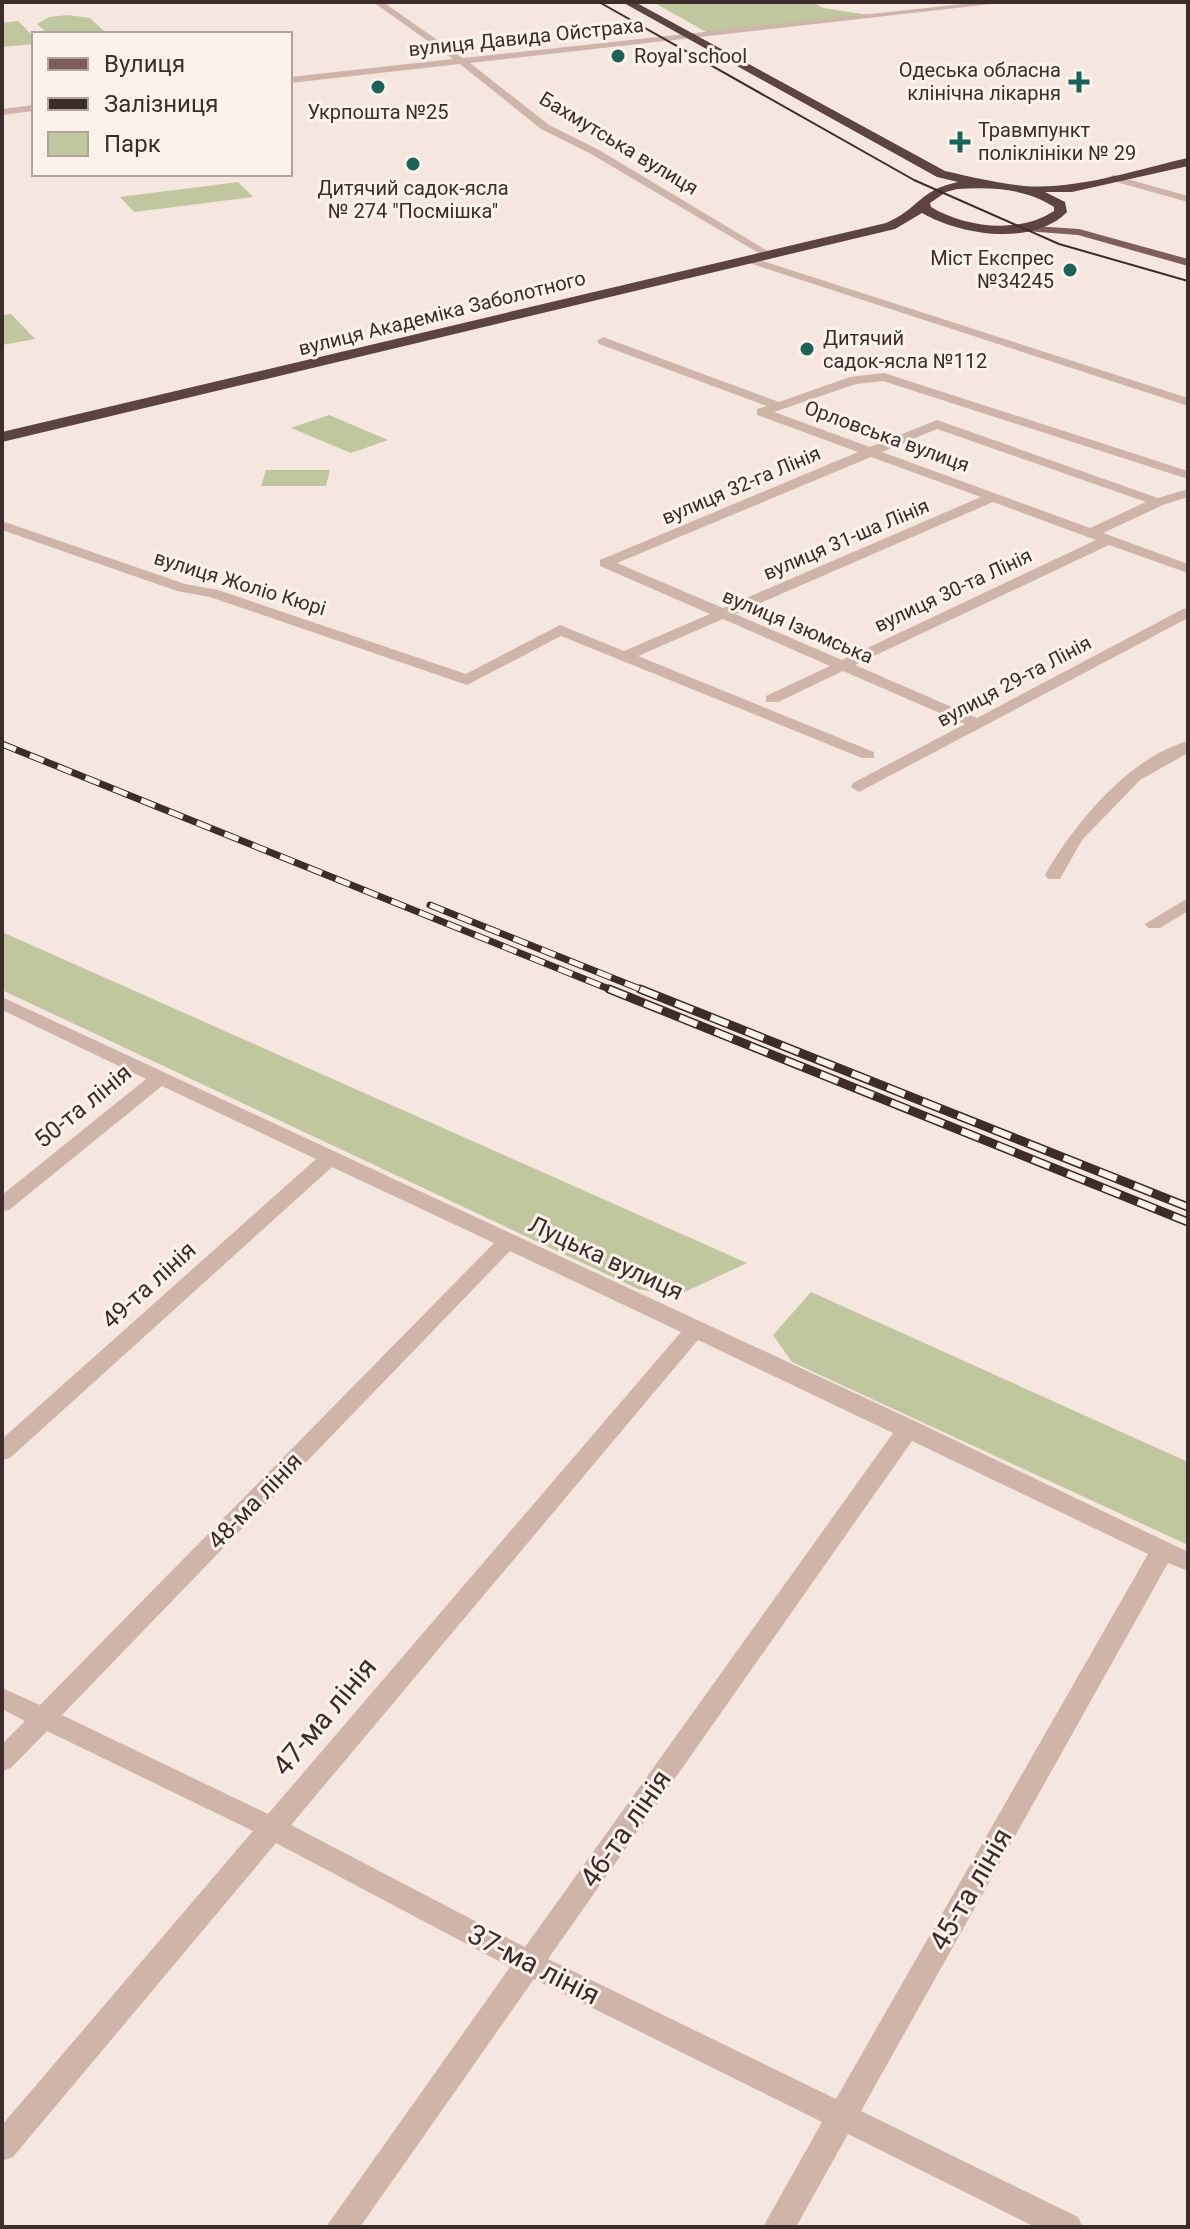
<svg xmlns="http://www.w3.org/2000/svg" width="1190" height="2229" font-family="Roboto,sans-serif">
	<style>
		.green { fill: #c0c69d }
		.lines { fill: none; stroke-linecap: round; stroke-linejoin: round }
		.minor { fill: #cfb4a9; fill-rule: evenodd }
		.major { fill: #7f5f59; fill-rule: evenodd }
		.highway { fill: #5d4440; fill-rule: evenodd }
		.tram { stroke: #3c2c2a; stroke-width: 2 }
		.rail-far1-casing { stroke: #3c2c2a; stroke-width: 7 }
		.rail-casing { stroke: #3c2c2a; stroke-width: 9 }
		.rail-far1 { stroke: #fcf2ec; stroke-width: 5; stroke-dasharray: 15; stroke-linecap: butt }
		.rail { stroke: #fcf2ec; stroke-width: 6; stroke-dasharray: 19; stroke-linecap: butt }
		.poi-dot { fill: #1b6259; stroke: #fcf2ec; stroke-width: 3 }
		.labels { text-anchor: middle; stroke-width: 6; stroke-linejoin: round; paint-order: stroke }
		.far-street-label { font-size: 20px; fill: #3c2c2a; stroke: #fcf2ec }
		.far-poi-label { font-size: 20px; fill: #3c2c2a; stroke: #fcf2ec; text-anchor: start }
		.street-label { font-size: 24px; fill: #3c2c2a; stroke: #fcf2ec }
		.near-street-label { font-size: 28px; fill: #3c2c2a; stroke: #fcf2ec }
	</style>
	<rect width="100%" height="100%" fill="#f5e7df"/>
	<!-- green -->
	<g class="green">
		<polygon points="653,2 812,2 823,8 869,15 708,33"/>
		<polygon points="68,15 90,18 107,34 48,34 37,24 49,17"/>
		<polygon points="18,21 34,37 34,44 2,47 2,23"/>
		<polygon points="238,182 253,197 134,212 120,197"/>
		<polygon points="11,314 35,339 2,345 2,315"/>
		<polygon points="329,415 388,440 351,453 291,428"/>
		<polygon points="266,470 330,470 326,486 261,486"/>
		<polygon points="2,932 747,1263 676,1296 638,1289 2,990"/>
		<polygon points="811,1292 1188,1462 1188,1545 792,1362 773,1335"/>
	</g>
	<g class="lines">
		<!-- minor -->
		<g class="minor">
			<polygon points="373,2 383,2 463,58 981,2 1009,2 470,63 549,125 599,150 771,253 771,257 767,258 591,154 541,129 460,64 290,83 290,77 453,59"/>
			<polygon points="34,105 34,111 2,115 2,109"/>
			<polygon points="1113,175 1188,196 1188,202 1109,180 1108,178"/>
			<polygon points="750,257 1188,398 1188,406 746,262 746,258"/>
			<path d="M603 337 779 402 850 377 884 373 1188 471V479L883 381 856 384 774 412 870 447 937 420 1158 498 1188 489V497L1163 505 1103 533 1188 564V573L1109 545 855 665 977 718 1183 609 1188 608V618L859 792 851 787 853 783 965 724 843 671 778 702H766V696L830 666 723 619 638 656 874 752V758H862L561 636 467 685 210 597 177 591 2 530V521L185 584 218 590 466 674 560 625 624 651 710 614 600 566V560L858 452 757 415V409L767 406 599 344 597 341ZM937 429 1146 502 1090 528 882 452ZM871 457 981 497 723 608 617 563ZM993 502 1096 540 842 660 735 614Z"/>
			<path d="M1188 741V753L1140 780 1082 840 1060 879H1048L1045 875C1074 824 1129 757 1188 741Z"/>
			<polygon points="1188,898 1188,911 1160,928 1148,928 1145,924"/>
			<path d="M2 997 917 1422 1188 1552V1571L1168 1563 861 2111 1078 2217 1083 2227H1035L848 2134 796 2227H763L822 2122 534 1979 360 2227H326L510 1967 276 1843 13 2157 2 2161V2125L253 1831 47 1731 11 1768 2 1771V1744L25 1721 2 1709V1688L40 1705 494 1243 332 1167 10 1458 2 1460V1439L316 1159 162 1086 9 1210 2 1211V1195L146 1079 2 1010ZM510 1251 681 1332 268 1814 62 1715ZM698 1340 893 1433 525 1947 291 1825ZM912 1441 1148 1554 836 2099 548 1959Z"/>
		</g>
		<!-- major -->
		<polygon class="major" points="1018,225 1079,229 1188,259 1188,266 1078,235 1014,230 1013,228"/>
		<!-- highway -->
		<path class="highway" d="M622 2H635L945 171C972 177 996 183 1024 186 1077 190 1135 170 1188 158V166L1072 192H1045L1065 202 1067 212C1033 247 960 235 922 213L895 229 2 442V432L886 223C919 209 919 190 958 182L937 177ZM957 189C991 187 1025 188 1054 207V211C1019 234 966 228 931 207L930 203 946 192Z"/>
		<!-- tram -->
		<polyline class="tram" points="599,2 914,180 1059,244 1188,281"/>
		<defs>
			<g id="rail-far1">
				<polyline points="2,744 614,991"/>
				<polyline points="430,905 645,991"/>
			</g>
			<g id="rail">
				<polyline points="609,989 1188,1222"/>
				<polyline points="640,989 1188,1207"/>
			</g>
		</defs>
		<!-- rail-far1 casing -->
		<use href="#rail-far1" class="rail-far1-casing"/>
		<!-- rail casing -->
		<use href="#rail" class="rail-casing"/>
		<!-- rail-far1 -->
		<use href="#rail-far1" class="rail-far1"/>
		<!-- rail -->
		<use href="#rail" class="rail"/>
	</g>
	<!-- markers -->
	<g class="poi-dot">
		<circle cx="618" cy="56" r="8"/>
		<path d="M1075 70h8v8h8v8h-8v8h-8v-8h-8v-8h8z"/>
		<circle cx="378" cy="87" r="8"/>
		<path d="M956 130h8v8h8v8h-8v8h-8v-8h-8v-8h8z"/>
		<circle cx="413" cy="164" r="8"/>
		<circle cx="1070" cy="270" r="8"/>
		<circle cx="807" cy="349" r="8"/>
	</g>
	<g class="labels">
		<!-- far-street labels -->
		<g class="far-street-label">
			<text transform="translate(526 37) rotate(-6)" y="7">вулиця Давида Ойстраха</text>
			<text transform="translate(619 143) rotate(31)" y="7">Бахмутська вулиця</text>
			<text transform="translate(442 313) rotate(-14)" y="7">вулиця Академіка Заболотного</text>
			<text transform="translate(887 436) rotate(20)" y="7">Орловська вулиця</text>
			<text transform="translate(741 485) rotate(-23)" y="7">вулиця 32-га Лінія</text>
			<text transform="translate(846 539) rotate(-23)" y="7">вулиця 31-ша Лінія</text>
			<text transform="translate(240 583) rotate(17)" y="7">вулиця Жоліо Кюрі</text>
			<text transform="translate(953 590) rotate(-25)" y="7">вулиця 30-та Лінія</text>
			<text transform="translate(798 626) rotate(23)" y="7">вулиця Ізюмська</text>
			<text transform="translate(1014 681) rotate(-28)" y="7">вулиця 29-та Лінія</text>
		</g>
		<!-- far-poi labels -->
		<g class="far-poi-label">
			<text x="634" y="63">Royal school</text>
			<text x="1061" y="77" text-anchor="end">Одеська обласна<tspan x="1061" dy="23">клінічна лікарня</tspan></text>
			<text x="378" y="119" text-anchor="middle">Укрпошта №25</text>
			<text x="978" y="137">Травмпункт<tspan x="978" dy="23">поліклініки № 29</tspan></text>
			<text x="413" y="195" text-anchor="middle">Дитячий садок-ясла<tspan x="413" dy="23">№ 274 "Посмішка"</tspan></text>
			<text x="1054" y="265" text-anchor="end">Міст Експрес<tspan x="1054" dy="23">№34245</tspan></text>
			<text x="823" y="345">Дитячий<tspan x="823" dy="23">садок-ясла №112</tspan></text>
		</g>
		<!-- street labels -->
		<g class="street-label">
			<text transform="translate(83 1106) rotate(-39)" y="8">50-та лінія</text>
			<text transform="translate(606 1258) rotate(25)" y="8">Луцька вулиця</text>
			<text transform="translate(149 1285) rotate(-42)" y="8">49-та лінія</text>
			<text transform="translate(255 1501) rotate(-46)" y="8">48-ма лінія</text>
		</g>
		<!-- near-street labels -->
		<g class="near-street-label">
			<text transform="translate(324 1716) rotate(-50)" y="10">47-ма лінія</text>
			<text transform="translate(625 1828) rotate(-55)" y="10">46-та лінія</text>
			<text transform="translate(970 1889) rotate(-60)" y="10">45-та лінія</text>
			<text transform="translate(534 1964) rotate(27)" y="10">37-ма лінія</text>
		</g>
	</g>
	<!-- border -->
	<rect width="1190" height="2229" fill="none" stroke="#3c2c2a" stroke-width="8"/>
	<!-- legend -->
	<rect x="32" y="32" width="260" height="144" fill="#fcf2ec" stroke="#afa39e" stroke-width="2"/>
	<rect x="48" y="58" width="40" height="12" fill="#7f5f59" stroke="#afa39e" stroke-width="2"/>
	<text x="104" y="72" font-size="24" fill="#3c2c2a">Вулиця</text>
	<rect x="48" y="98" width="40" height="12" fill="#3c2c2a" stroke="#afa39e" stroke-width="2"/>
	<text x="104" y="112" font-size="24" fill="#3c2c2a">Залізниця</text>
	<rect x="48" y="132" width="40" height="24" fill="#c0c69d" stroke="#afa39e" stroke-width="2"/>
	<text x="104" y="152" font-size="24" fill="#3c2c2a">Парк</text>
</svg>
